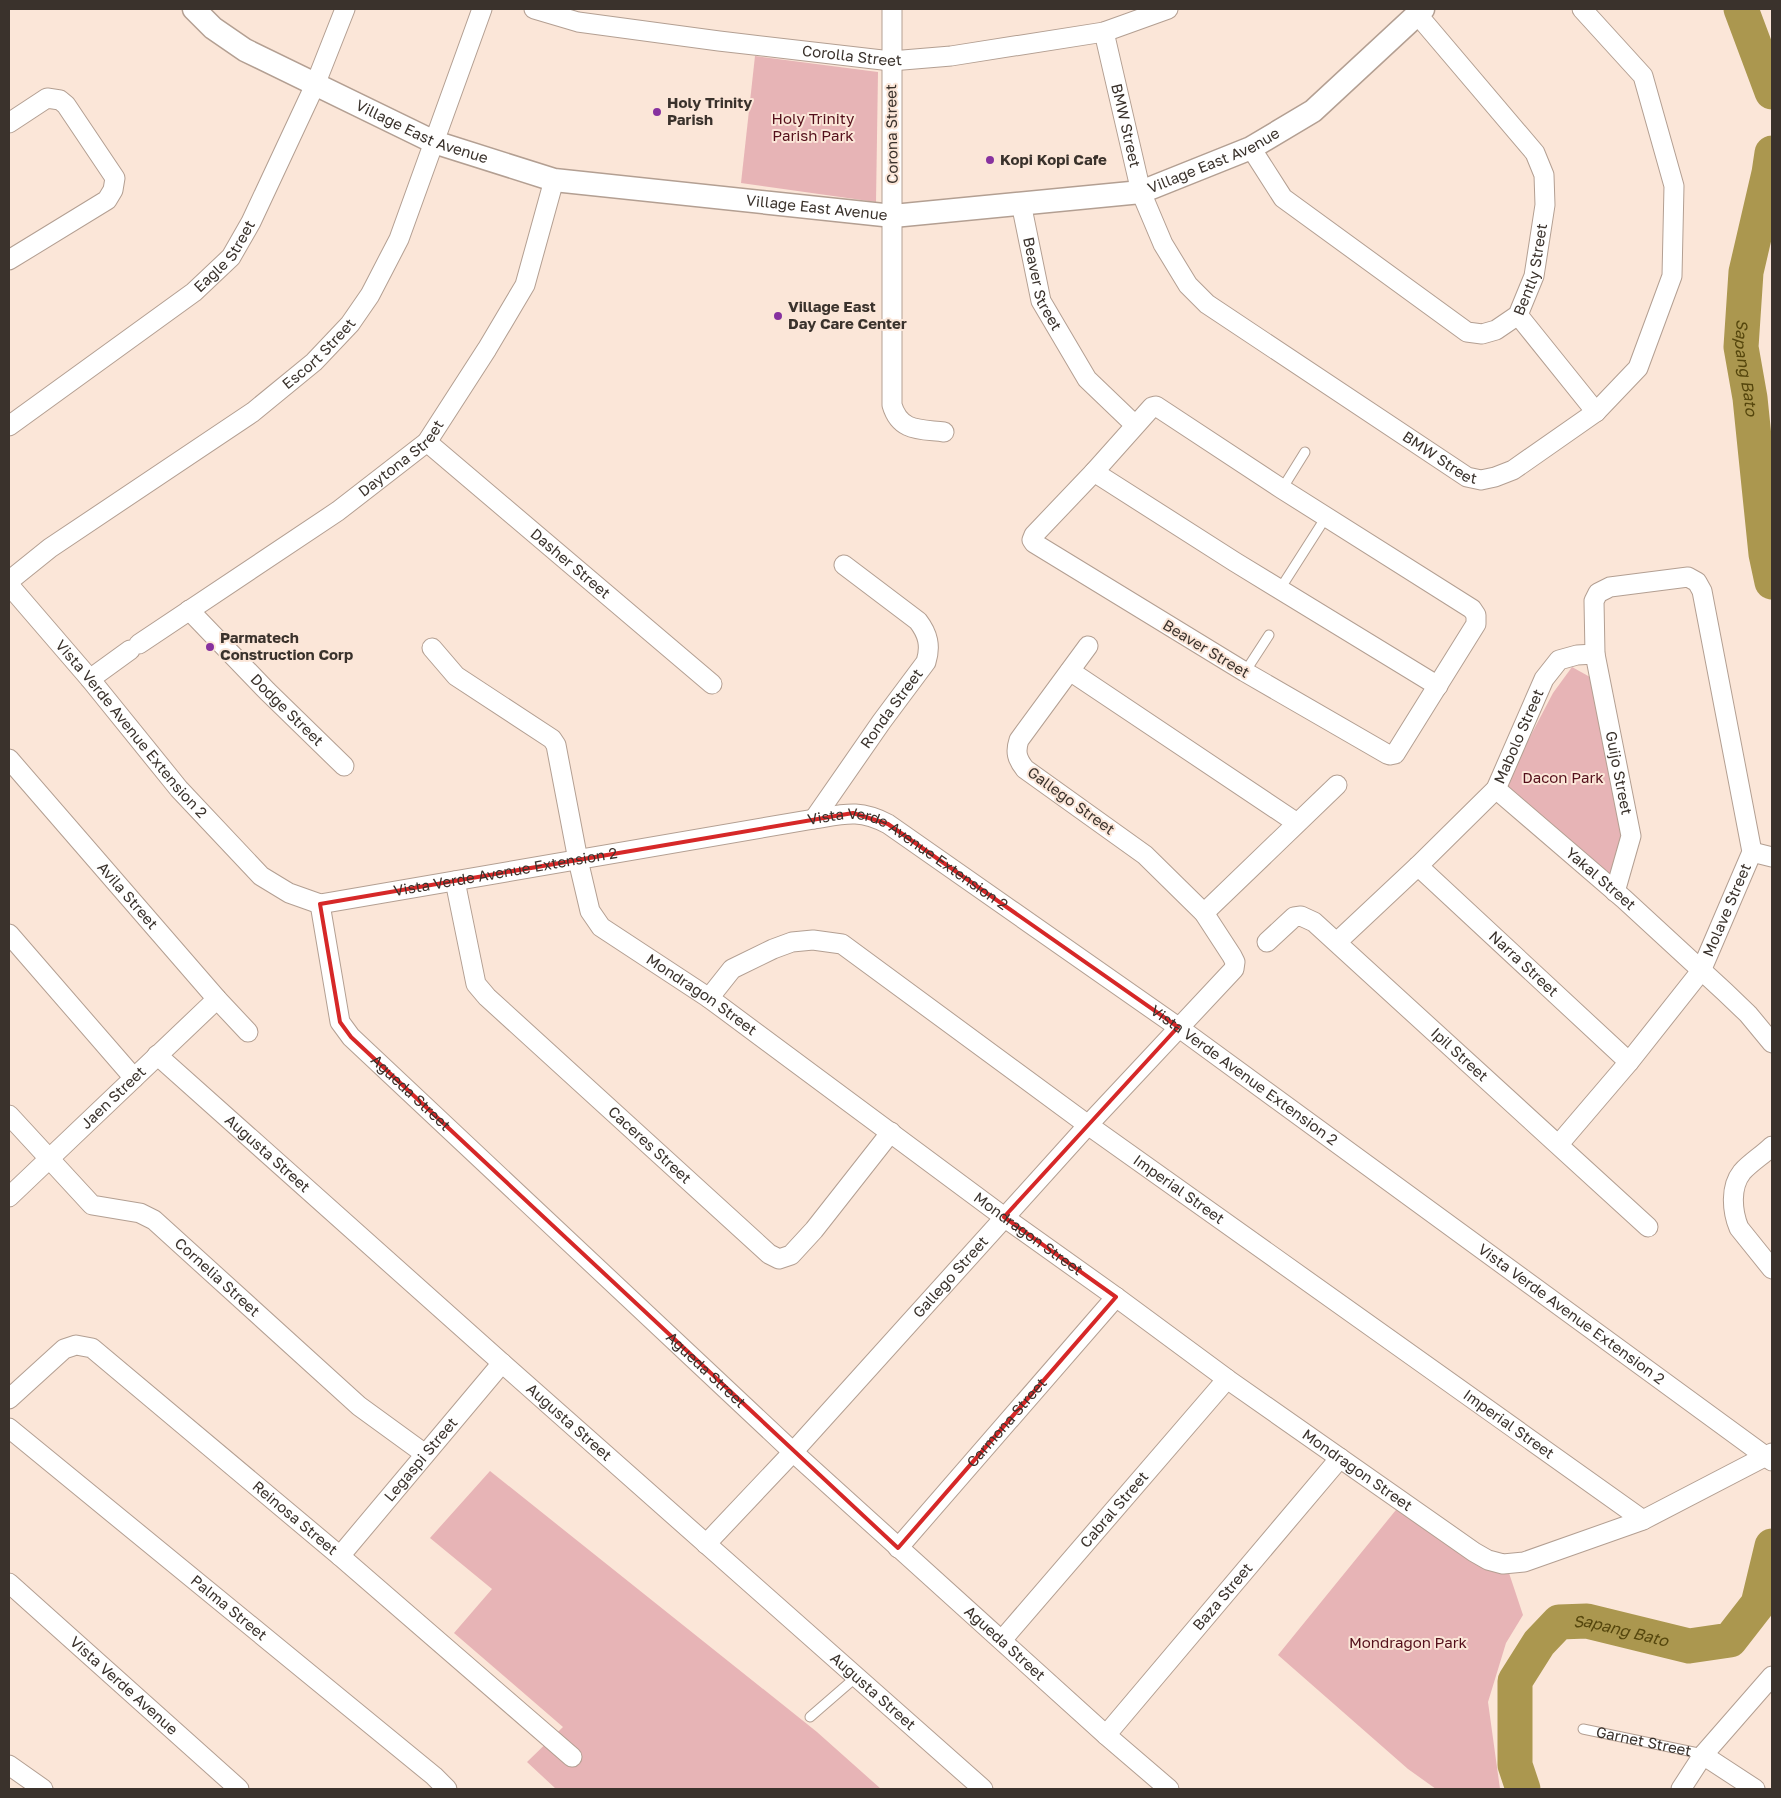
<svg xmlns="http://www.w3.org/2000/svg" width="1781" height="1798" font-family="'Golos Text',sans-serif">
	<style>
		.green { fill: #e7b4b6 }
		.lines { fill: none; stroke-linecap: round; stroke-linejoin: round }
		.stream { stroke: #ab974f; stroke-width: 5.5 }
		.river { stroke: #ab974f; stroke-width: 35 }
		.service-casing { stroke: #b39f92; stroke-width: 11 }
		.minor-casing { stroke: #b39f92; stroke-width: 21 }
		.tertiary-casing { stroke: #b39f92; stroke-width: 25 }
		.service { stroke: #fff; stroke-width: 9 }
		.minor { stroke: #fff; stroke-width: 19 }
		.tertiary { stroke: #fff; stroke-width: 22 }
		.marked { fill: none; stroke: #d62828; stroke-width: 4; stroke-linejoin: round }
		.poi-dot { fill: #87319f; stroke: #fbe6d8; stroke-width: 2 }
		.labels { text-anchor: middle; stroke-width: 4; stroke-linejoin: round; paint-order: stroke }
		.street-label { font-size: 15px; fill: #3a322c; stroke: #fbe6d8 }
		.poi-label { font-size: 15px; font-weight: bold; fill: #3a322c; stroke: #fbe6d8; text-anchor: start }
		.park-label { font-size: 15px; fill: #540f1b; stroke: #fbe6d8 }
		.water-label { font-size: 16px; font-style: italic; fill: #55460d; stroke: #fbe6d8 }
	</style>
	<rect width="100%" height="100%" fill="#fbe6d8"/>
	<!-- green -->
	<g class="green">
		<polygon points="755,56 878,72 876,202 741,183"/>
		<polygon points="1572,667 1590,677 1614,781 1622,842 1611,880 1502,790 1553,693"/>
		<polygon points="490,1471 817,1732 881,1789 556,1789 527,1762 563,1727 454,1633 492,1589 430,1538"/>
		<polygon points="1400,1505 1508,1570 1523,1615 1506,1643 1488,1702 1500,1789 1436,1789 1408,1769 1278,1655"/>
	</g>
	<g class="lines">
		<!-- stream -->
		<polyline class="stream" points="1769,173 1772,173"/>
		<!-- river -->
		<g class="river">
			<polyline points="1741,9 1772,92"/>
			<path id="s1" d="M1772 153 1769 173 1746 272 1741 347 1750 398 1766 554 1772 582"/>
			<path id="s2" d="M1523 1789 1515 1765V1681L1539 1643 1559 1622 1587 1621 1689 1646 1730 1640 1758 1604 1772 1546"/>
		</g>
		<defs>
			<g id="service">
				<polyline points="1282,489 1305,452"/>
				<polyline points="1280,589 1326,517"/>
				<polyline points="1245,672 1269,635"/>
				<polyline points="810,1717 855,1678"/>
				<path id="s3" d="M1583 1729 1703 1754"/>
			</g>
			<g id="minor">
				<path id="s4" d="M534 9 578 22 719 41 891 61 951 56 1104 32 1168 9"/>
				<path d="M892 9V405C900 432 920 429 944 432"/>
				<path id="s5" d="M1104 32 1141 192 1163 244 1188 285 1207 304 1467 477 1481 480 1495 477 1513 470 1596 412 1638 368 1672 276 1674 186 1643 76 1582 9"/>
				<polyline points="9,123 47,98 60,100 66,105 115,178 113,190 107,200 9,260"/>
				<path id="s6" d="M1251 148 1283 198 1467 332 1482 334 1496 330 1518 315 1534 276 1545 205 1544 175 1535 153 1417 14"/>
				<path id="s7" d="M1021 203 1041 301 1087 379 1135 425"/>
				<polyline points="1518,315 1596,412"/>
				<polygon points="1156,406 1282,489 1472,609 1476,615 1476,624 1395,754 1390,755 1387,754 1245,672 1034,543 1032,540 1034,535 1094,472 1152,407"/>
				<path id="s8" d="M9 426 194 292 231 257 251 222 315 85 345 9"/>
				<path id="s9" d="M427 442 712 684"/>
				<polyline points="1094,472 1235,562 1438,686"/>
				<path id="s10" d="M9 581 50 548 253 412 314 362 350 324 370 295 399 239 482 9"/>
				<path id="s11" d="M9 585 90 679 179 789 261 876 289 893 320 904 814 819C845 814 859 809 888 824L1178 1027 1772 1461"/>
				<path id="s12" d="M189 610 267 691 344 766"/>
				<path id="s13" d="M139 644 338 511 427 442 487 349 525 285 554 180"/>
				<path id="s14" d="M432 648 456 676 552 739 556 745 578 860 590 911 601 927 709 998 1004 1217 1116 1297 1227 1379 1474 1552 1488 1560 1503 1564 1524 1562 1643 1520 1772 1453"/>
				<polyline points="1070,671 1297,823"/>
				<polyline points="90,679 130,650"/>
				<path id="s15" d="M9 759 217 999 248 1032"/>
				<path id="s16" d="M1496 789 1624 899 1725 992 1748 1014 1772 1043"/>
				<path id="s17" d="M814 819 882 721 926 662C931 646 928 634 918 621L844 565"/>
				<polyline points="1752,852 1772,857"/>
				<path id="s18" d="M1418 866 1629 1062"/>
				<path id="s19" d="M455 881 476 984 487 997 769 1254 779 1259 791 1255 814 1230 891 1132"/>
				<path id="s20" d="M320 904 340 1022 351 1037 793 1452 1106 1735 1169 1789"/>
				<polyline points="1204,913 1337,785"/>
				<polyline points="9,934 134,1078"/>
				<path id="s21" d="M1267 942 1294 917 1301 916 1314 922 1648 1227"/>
				<path id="s22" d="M1337 942 1418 866 1496 789 1544 679 1559 660 1577 655 1595 654"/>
				<path id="s23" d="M709 998 732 969 773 949 792 942 813 940 842 944 1088 1125 1643 1520"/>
				<path id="s24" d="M157 1055 502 1363 983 1789"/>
				<path id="s25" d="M9 1115 92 1205 140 1213 154 1220 359 1406 425 1454"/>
				<path id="s26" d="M1559 1144 1629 1062 1701 971 1752 852 1702 591 1697 582 1688 577 1610 587 1598 593 1594 601 1595 654 1631 836 1615 892"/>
				<path d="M1772 1146C1763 1155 1751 1162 1742 1172 1730 1187 1732 1211 1739 1228L1772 1269"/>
				<path id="s27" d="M9 1197 217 999"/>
				<path id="s28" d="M9 1399 64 1349 76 1345 92 1348 340 1556 572 1757"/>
				<path id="s29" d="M9 1428 434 1776 447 1789"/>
				<path id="s30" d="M706 1544 793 1452 1088 1125 1234 969 1235 962 1232 956 1204 913 1145 855 1025 769C1017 759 1015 752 1019 740L1088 646"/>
				<path id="s31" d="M898 1548 1116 1297"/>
				<path id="s32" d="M340 1556 502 1363"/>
				<path id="s33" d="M9 1583 239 1789"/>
				<path id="s34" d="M1002 1640 1227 1379"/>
				<path id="s35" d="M1106 1735 1340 1458"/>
				<polyline points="1703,1755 1755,1789"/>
				<polyline points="9,1765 43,1789"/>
				<polyline points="1681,1789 1703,1755 1772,1676"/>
			</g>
			<g id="tertiary">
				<path id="s36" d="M194 9 213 28 245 50 434 142 554 180 893 216 1141 192 1251 148 1313 111 1423 9"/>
			</g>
		</defs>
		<!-- service casing -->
		<use href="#service" class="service-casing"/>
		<!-- minor casing -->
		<use href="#minor" class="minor-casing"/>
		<!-- tertiary casing -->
		<use href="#tertiary" class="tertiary-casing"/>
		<!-- service -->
		<use href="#service" class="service"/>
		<!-- minor -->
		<use href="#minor" class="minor"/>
		<!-- tertiary -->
		<use href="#tertiary" class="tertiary"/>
	</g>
	<!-- marked area -->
	<path class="marked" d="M853 813 888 824 1178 1027 1004 1217 1116 1297 898 1548 351 1037 340 1022 320 904Z"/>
	<!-- markers -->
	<g class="poi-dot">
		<circle cx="657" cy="112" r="5"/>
		<circle cx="990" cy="160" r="5"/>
		<circle cx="778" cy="316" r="5"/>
		<circle cx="210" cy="647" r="5"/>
	</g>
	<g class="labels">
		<!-- street labels -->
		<g class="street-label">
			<text dy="5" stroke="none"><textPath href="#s4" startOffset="322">Corolla Street</textPath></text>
			<text dy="5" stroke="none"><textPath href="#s5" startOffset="96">BMW Street</textPath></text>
			<text dy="5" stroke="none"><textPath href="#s36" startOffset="261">Village East Avenue</textPath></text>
			<text transform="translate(892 134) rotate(-91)" y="5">Corona Street</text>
			<text dy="5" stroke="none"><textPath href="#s36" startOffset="1071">Village East Avenue</textPath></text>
			<text dy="5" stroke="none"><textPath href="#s36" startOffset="666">Village East Avenue</textPath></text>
			<text dy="5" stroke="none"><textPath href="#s8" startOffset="276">Eagle Street</textPath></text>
			<text dy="5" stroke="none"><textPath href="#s6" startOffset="391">Bently Street</textPath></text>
			<text dy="5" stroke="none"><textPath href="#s7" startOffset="84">Beaver Street</textPath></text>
			<text dy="5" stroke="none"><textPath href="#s10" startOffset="385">Escort Street</textPath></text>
			<text dy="5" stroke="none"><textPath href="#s5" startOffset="575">BMW Street</textPath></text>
			<text dy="5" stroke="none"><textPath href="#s13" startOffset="322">Daytona Street</textPath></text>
			<text dy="5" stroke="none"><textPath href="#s9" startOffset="188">Dasher Street</textPath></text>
			<text transform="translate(1206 649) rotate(31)" y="5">Beaver Street</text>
			<text dy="5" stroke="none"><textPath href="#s17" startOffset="135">Ronda Street</textPath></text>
			<text dy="5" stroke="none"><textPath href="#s12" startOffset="140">Dodge Street</textPath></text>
			<text dy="5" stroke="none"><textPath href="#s11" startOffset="189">Vista Verde Avenue Extension 2</textPath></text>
			<text dy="5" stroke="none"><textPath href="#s22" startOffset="278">Mabolo Street</textPath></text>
			<text dy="5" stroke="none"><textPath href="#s26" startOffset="915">Guijo Street</textPath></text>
			<text transform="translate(1071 801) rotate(36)" y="5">Gallego Street</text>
			<text dy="5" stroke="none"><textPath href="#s11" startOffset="1059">Vista Verde Avenue Extension 2</textPath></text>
			<text dy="5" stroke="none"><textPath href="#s11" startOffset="639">Vista Verde Avenue Extension 2</textPath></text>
			<text dy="5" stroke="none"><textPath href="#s16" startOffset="138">Yakal Street</textPath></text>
			<text dy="5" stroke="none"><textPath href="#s15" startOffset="181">Avila Street</textPath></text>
			<text dy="5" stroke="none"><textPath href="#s26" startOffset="290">Molave Street</textPath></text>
			<text dy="5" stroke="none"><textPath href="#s18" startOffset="144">Narra Street</textPath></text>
			<text dy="5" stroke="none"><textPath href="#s14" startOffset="469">Mondragon Street</textPath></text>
			<text dy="5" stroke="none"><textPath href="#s21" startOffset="255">Ipil Street</textPath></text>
			<text dy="5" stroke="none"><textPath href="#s11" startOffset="1464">Vista Verde Avenue Extension 2</textPath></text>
			<text dy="5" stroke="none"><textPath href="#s20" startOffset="220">Agueda Street</textPath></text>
			<text dy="5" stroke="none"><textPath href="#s27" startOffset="144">Jaen Street</textPath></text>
			<text dy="5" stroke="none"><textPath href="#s19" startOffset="342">Caceres Street</textPath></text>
			<text dy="5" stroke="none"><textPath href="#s24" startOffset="148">Augusta Street</textPath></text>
			<text dy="5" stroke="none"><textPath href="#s23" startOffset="570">Imperial Street</textPath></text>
			<text dy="5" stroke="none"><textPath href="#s14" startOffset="874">Mondragon Street</textPath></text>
			<text dy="5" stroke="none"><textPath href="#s30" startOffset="362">Gallego Street</textPath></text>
			<text dy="5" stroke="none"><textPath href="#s25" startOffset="272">Cornelia Street</textPath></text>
			<text dy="5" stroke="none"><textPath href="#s11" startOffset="1869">Vista Verde Avenue Extension 2</textPath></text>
			<text dy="5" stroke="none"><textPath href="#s20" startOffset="625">Agueda Street</textPath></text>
			<text dy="5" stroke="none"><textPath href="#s31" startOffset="166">Carmona Street</textPath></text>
			<text dy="5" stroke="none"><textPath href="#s24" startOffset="552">Augusta Street</textPath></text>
			<text dy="5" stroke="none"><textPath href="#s23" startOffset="975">Imperial Street</textPath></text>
			<text dy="5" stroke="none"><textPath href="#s32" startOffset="126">Legaspi Street</textPath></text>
			<text dy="5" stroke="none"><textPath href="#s14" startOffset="1279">Mondragon Street</textPath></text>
			<text dy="5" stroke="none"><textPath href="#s34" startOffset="172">Cabral Street</textPath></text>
			<text dy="5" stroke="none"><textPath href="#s28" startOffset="368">Reinosa Street</textPath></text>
			<text dy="5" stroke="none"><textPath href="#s35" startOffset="181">Baza Street</textPath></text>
			<text dy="5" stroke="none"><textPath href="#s29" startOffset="284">Palma Street</textPath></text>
			<text dy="5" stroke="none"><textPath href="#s20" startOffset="1030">Agueda Street</textPath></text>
			<text dy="5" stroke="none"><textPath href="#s33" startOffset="154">Vista Verde Avenue</textPath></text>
			<text dy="5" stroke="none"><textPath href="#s24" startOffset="958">Augusta Street</textPath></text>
			<text dy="5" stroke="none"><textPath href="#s3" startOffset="62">Garnet Street</textPath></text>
		</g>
		<!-- poi labels -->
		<g class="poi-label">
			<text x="667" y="108">Holy Trinity<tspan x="667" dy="17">Parish</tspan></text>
			<text x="1000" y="165">Kopi Kopi Cafe</text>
			<text x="788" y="312">Village East<tspan x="788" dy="17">Day Care Center</tspan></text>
			<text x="220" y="643">Parmatech<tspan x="220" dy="17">Construction Corp</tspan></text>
		</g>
		<!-- park labels -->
		<g class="park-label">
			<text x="813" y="124">Holy Trinity<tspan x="813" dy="17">Parish Park</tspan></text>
			<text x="1563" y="783">Dacon Park</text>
			<text x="1408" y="1648">Mondragon Park</text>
		</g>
		<!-- water labels -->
		<g class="water-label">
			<text dy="6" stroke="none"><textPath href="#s1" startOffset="218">Sapang Bato</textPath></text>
			<text dy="6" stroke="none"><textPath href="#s2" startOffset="246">Sapang Bato</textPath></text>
		</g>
	</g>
	<!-- border -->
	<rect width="1781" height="1798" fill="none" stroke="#3a322c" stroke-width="20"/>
</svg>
